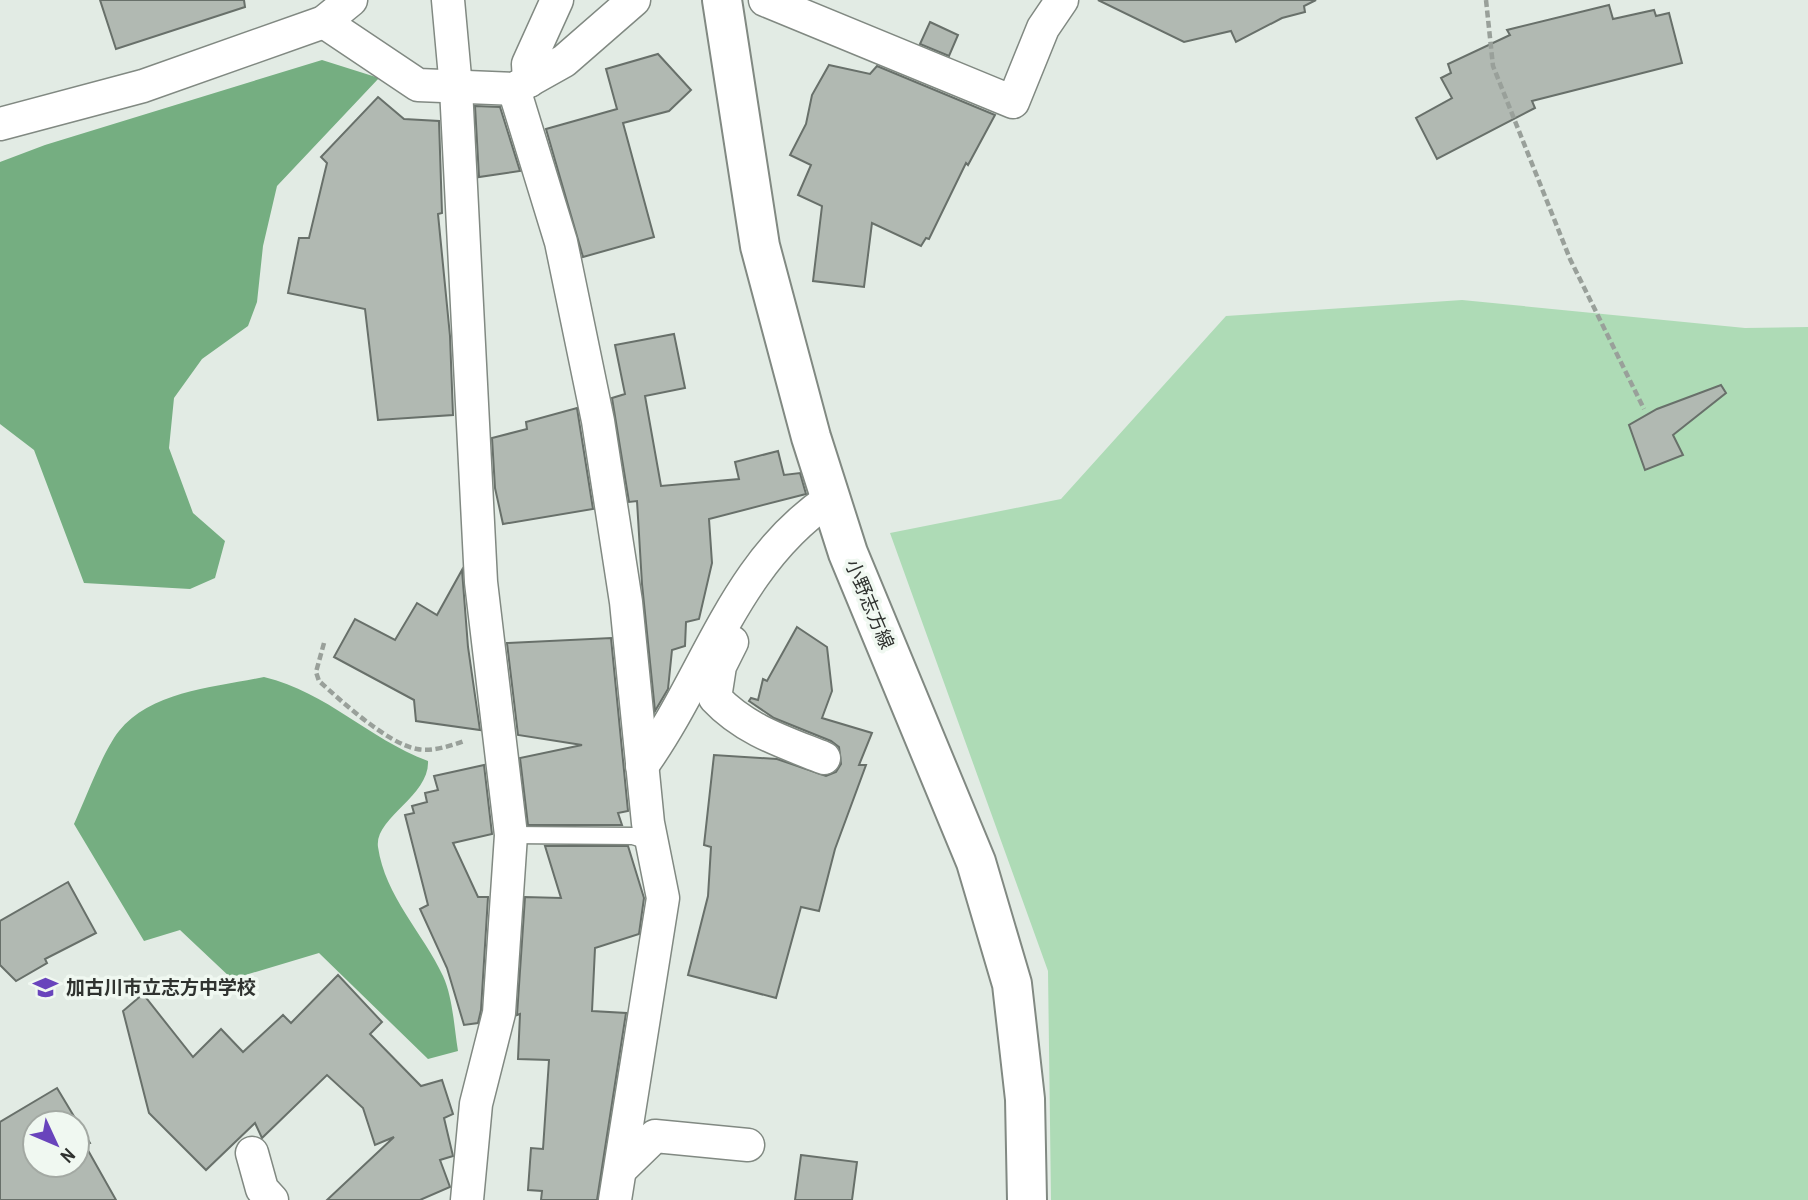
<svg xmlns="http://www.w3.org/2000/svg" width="1808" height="1200" font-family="'Archivo Narrow','Noto Sans JP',sans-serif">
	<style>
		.green { fill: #aedbb6 }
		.water { fill: #75ae81 }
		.building { fill: #b1b9b2; stroke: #68706a; stroke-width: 2; fill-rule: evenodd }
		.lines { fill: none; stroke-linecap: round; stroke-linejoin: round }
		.lane-casing { stroke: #818982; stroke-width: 19 }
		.street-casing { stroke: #818982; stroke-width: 35 }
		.secondary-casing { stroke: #818982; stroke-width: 42 }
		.path { stroke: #99a09a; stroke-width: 4.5; stroke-dasharray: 7 3.5; stroke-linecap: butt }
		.lane { stroke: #fff; stroke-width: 16 }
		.street { stroke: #fff; stroke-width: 32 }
		.secondary { stroke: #fff; stroke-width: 38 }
		.labels { text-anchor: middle; stroke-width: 7; stroke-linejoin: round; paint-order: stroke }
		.street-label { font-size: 19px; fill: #2f322f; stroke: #f0f8f1 }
		.poi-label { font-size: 19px; font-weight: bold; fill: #2f322f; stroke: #f0f8f1; text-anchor: start }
	</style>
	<rect width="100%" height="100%" fill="#e2ebe4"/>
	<!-- green -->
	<polygon class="green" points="1462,300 1745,328 1808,327 1808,1200 1051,1200 1048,971 890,533 1061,499 1226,316"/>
	<!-- water -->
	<g class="water">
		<polygon points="322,60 379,78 277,186 263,246 257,302 248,326 202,359 174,398 169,448 193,513 225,541 215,578 190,589 84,583 34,450 0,424 0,162 45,145"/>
		<path d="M264 677C329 693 367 738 428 761 430 796 374 818 378 847 385 896 423 933 443 976 453 998 454 1027 458 1051L428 1059 319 953 232 979 180 930 144 941 74 824C86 798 103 751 119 731 151 691 217 687 264 677Z"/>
	</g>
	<!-- building -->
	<g class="building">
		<polygon points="100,0 244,0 245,7 116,49"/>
		<polygon points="1098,0 1316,0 1304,6 1305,12 1282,18 1236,42 1231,31 1184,42"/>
		<polygon points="1609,5 1613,19 1654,10 1656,16 1669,13 1682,63 1532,101 1535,108 1437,159 1416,118 1452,98 1441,78 1451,73 1448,64 1510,35 1507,30"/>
		<polygon points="930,22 958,35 949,56 920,44"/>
		<polygon points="658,54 691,90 669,111 623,123 654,237 583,257 546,129 617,109 606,69"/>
		<polygon points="829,65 870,74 877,66 995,115 968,165 966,163 929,239 926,238 921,246 872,223 864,287 813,281 822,206 798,195 811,165 790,155 806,124 812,95"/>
		<polygon points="378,97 404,119 439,121 442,213 438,214 450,336 453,415 378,420 365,309 288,293 299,238 309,238 327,163 321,157"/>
		<polygon points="475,106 500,107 520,171 479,177"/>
		<polygon points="674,334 685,388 645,396 661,486 739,479 735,462 778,451 784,475 800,473 806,494 709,519 712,563 699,619 686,622 685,646 672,650 668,689 655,711 642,584 637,501 629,502 612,398 625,394 615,345"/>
		<polygon points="1721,385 1726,393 1673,435 1683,455 1645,470 1629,425 1657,409"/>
		<polygon points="577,408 593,509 503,524 495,488 492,438 527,429 526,422"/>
		<polygon points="462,570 468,647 480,730 416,721 414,700 334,657 355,619 395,640 417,603 437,615"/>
		<polygon points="797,627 827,647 832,691 822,718 872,733 859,765 866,765 835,849 819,911 801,907 776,998 688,975 708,896 711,847 704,845 714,755 777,759 826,776 836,772 841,764 839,747 831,741 774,718 749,701 751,698 758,700 763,679 767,681"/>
		<polygon points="611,638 628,811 618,813 622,825 528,825 520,758 582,745 518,735 507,643"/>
		<polygon points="484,765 492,834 453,843 478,897 488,897 481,1010 478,1023 464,1025 447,968 420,909 428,905 405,815 414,813 412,806 427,802 425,793 438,790 434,776"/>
		<polygon points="545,846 628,846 644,898 639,934 595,948 592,1011 626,1013 597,1200 541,1200 542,1191 528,1190 531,1148 543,1149 549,1060 518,1059 520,1014 517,1015 525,897 561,898"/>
		<polygon points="68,882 96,933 45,959 47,963 16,981 0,965 0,921"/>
		<polygon points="338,975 382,1022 370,1034 421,1086 442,1080 453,1114 444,1118 453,1156 440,1160 450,1187 420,1200 327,1200 394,1137 375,1145 363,1108 327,1075 262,1138 255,1123 206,1170 149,1113 123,1011 143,994 193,1057 221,1029 243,1052 283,1015 291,1023"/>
		<path d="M57 1088 90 1143 85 1145 116 1200H0V1122ZM35 1123H77V1165H35Z"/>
		<polygon points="801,1155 857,1162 852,1200 795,1200"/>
	</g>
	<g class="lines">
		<defs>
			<polyline id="lane" points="511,835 633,836 652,842"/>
			<g id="street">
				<polyline points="448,0 456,88 481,582 511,835 499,1013 476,1104 467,1200"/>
				<polyline points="765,0 1013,102 1043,28 1062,0"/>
				<polyline points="324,22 418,85 514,89 564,61 634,0"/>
				<polyline points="529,81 528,64 557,0"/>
				<polyline points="514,89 561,242 598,421 626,602 648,823 663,898 615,1200"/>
				<polyline points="0,124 143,86 324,22 351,0"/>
				<path d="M732 642 720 666 715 698C745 730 784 742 824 758"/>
				<path d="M642 766C707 676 734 563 830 499"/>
				<polyline points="252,1153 262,1189 272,1200"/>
				<polyline points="621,1169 655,1136 748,1145"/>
			</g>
			<polyline id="secondary" points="722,0 760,246 811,437 848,553 976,862 1012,984 1025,1099 1027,1200"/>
		</defs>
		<!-- lane casing -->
		<use href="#lane" class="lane-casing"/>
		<!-- street casing -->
		<use href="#street" class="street-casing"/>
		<!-- secondary casing -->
		<use href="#secondary" class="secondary-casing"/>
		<!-- path -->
		<g class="path">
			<polyline points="1486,0 1493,66 1570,259 1644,409"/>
			<path d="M324 643 316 672 319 681C341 701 388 744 417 749 432 752 450 746 464 741"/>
		</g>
		<!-- lane -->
		<use href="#lane" class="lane"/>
		<!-- street -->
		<use href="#street" class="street"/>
		<!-- secondary -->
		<use href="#secondary" class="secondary"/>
	</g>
	<!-- icons -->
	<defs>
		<symbol id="school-bare" viewBox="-9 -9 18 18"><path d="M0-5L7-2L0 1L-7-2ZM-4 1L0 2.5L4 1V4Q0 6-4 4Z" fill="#6944bc" stroke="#f0f8f1" stroke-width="2.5" paint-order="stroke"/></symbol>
	</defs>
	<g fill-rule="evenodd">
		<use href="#school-bare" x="28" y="970" width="35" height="35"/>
	</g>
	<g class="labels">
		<!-- street labels -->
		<g class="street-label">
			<text transform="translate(870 604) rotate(67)" y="7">小野志方線</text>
		</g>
		<!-- poi labels -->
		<g class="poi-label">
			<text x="66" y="994">加古川市立志方中学校</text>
		</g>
	</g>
	<!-- north arrow -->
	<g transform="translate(56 1144) rotate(134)"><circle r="33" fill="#f0f8f1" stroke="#a3a9a3" stroke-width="2"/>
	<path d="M0-5L12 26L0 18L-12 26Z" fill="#6944bc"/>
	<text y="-10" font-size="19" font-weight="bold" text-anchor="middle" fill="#2f322f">N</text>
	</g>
</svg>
